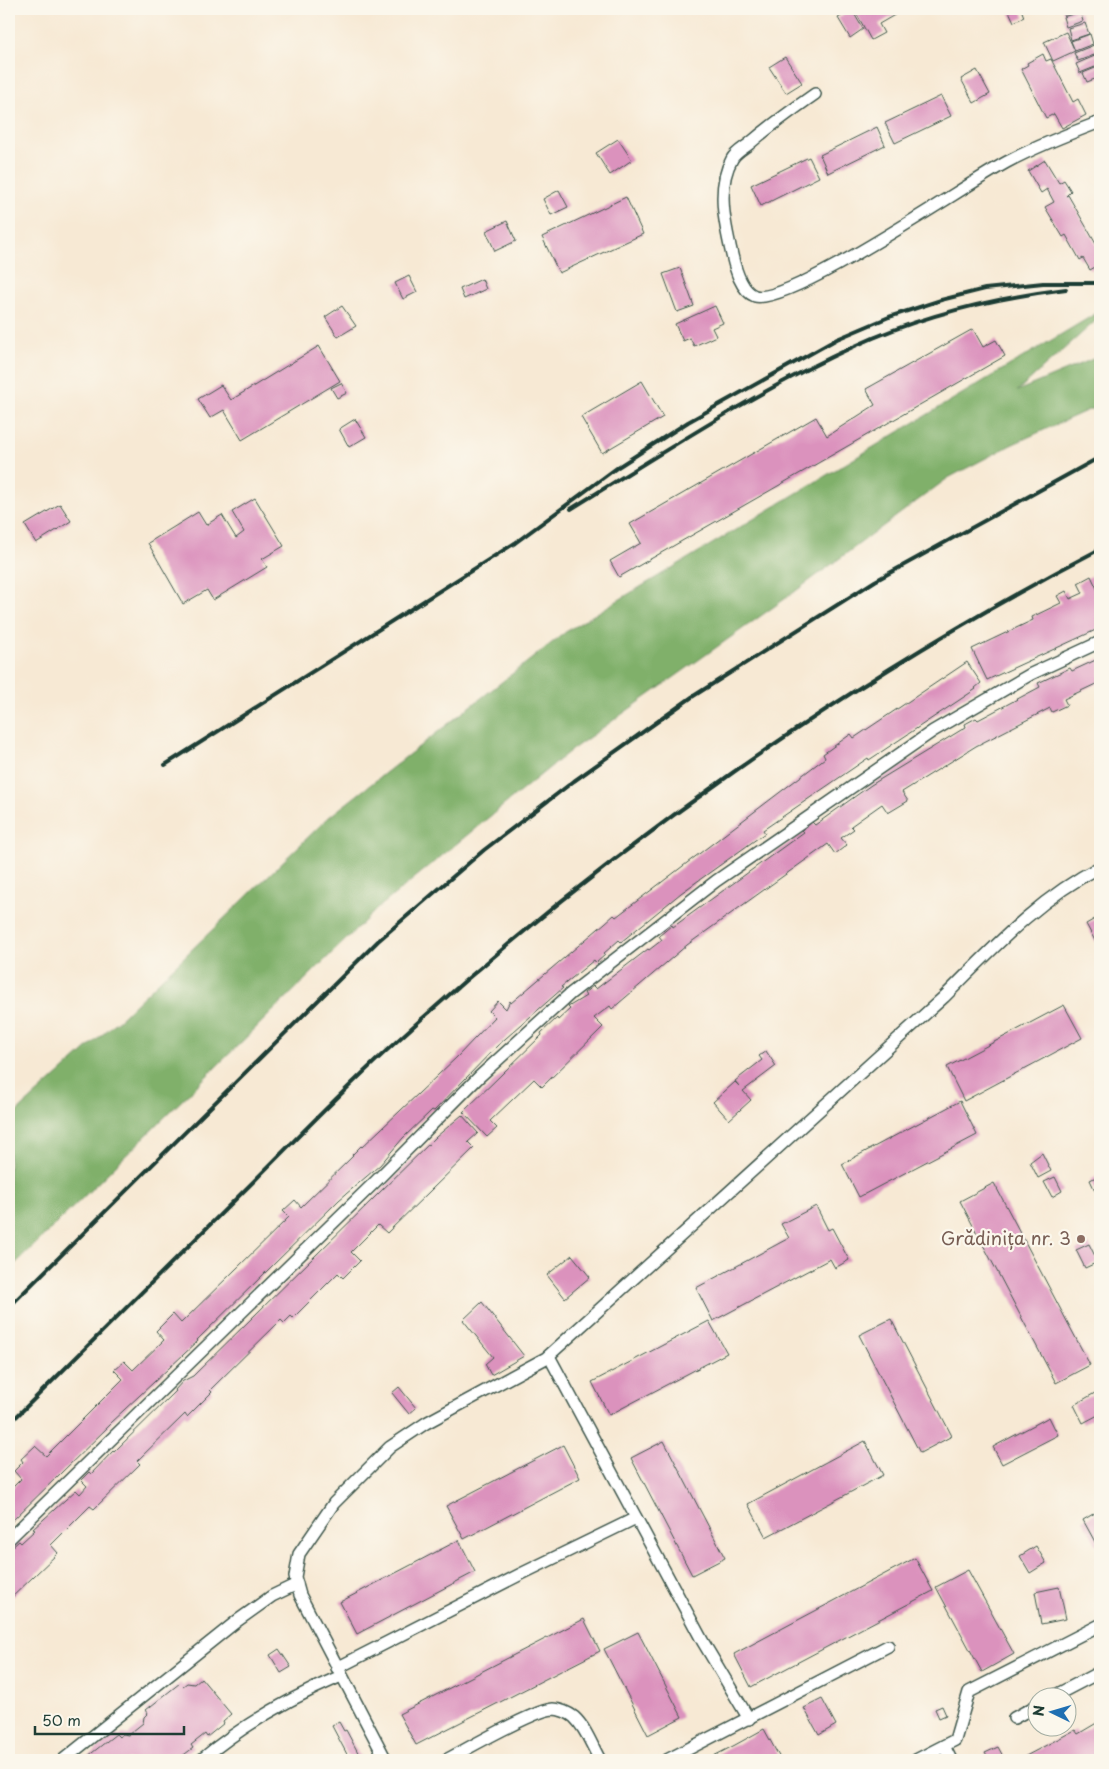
<svg xmlns="http://www.w3.org/2000/svg" width="1109" height="1769" font-family="'Playpen Sans',sans-serif">
	<style>
		.forest { fill: #80b06a; stroke: #50764f }
		.building { fill: #db92bd }
		.lines { fill: none; stroke-linecap: round; stroke-linejoin: round }
		.service-casing { stroke: #3f574c; stroke-width: 14 }
		.service { stroke: #fff; stroke-width: 11 }
		.rail { stroke: #1f3d34; stroke-width: 4 }
		.education-dot { fill: #8d6e63; stroke: #fbf7ec; stroke-width: 2 }
		.labels { text-anchor: middle; stroke-width: 4.5; stroke-linejoin: round; paint-order: stroke }
		.education-label { font-size: 18px; fill: #785e54; stroke: #fbf7ec; text-anchor: end }
	</style>
	<rect width="100%" height="100%" fill="#fbf7ec"/>
	<filter id="ink" filterUnits="userSpaceOnUse"><feTurbulence type="fractalNoise" baseFrequency=".02" numOctaves="2"/><feDisplacementMap in="SourceGraphic" scale="10" xChannelSelector="R" yChannelSelector="G"/><feConvolveMatrix kernelMatrix="1 2 1 2 8 2 1 2 1" color-interpolation-filters="sRGB"/></filter>
	<filter id="wash" filterUnits="userSpaceOnUse"><feTurbulence type="fractalNoise" baseFrequency=".0096" numOctaves="4" result="noise"/><feDisplacementMap in="SourceGraphic" scale="20" xChannelSelector="R" yChannelSelector="G"/><feGaussianBlur stdDeviation="1.12" result="paint"/><feColorMatrix in="noise" values="0 0 0 0 0 0 0 0 0 0 0 0 0 0 0 0 0 1.4 0 .05"/><feComposite in="paint" operator="in"/></filter>
	<g filter="url(#wash)">
		<rect width="100%" height="100%" fill="#f7e9d4"/>
		<!-- forest -->
		<polygon class="forest" points="1100,311 1100,317 1017,391 1100,356 1100,407 1086,411 1011,445 948,478 789,596 570,751 378,908 9,1270 9,1119 122,1017 329,817 567,631"/>
		<g id="blocks">
			<!-- building -->
			<g class="building">
				<polygon points="854,9 905,9 879,24 884,33 871,40"/>
				<polygon points="1008,9 1021,9 1024,17 1014,22"/>
				<polygon points="1062,9 1078,9 1079,10 1064,15"/>
				<polygon points="852,10 863,29 850,38 838,18"/>
				<polygon points="1080,12 1083,21 1066,27 1063,17"/>
				<polygon points="1085,23 1089,34 1071,40 1068,28"/>
				<polygon points="1066,32 1075,51 1053,61 1044,42"/>
				<polygon points="1090,34 1093,44 1075,51 1071,41"/>
				<polygon points="1094,45 1097,54 1078,61 1074,53"/>
				<polygon points="1043,54 1046,61 1051,59 1073,102 1078,99 1086,115 1062,128 1054,114 1046,118 1021,69 1028,65 1027,63"/>
				<polygon points="1097,55 1100,65 1080,73 1076,64"/>
				<polygon points="785,57 802,83 786,93 769,67"/>
				<polygon points="1100,66 1100,77 1087,82 1083,73"/>
				<polygon points="977,70 990,94 974,103 961,79"/>
				<polygon points="941,96 951,116 895,143 885,123"/>
				<polygon points="877,127 885,145 828,173 820,155"/>
				<polygon points="618,139 632,160 610,175 596,153"/>
				<polygon points="809,157 819,177 761,206 751,185"/>
				<polygon points="1045,160 1059,183 1064,180 1071,191 1066,196 1068,195 1100,251 1100,264 1090,270 1083,258 1080,260 1066,235 1063,237 1045,207 1054,202 1047,189 1041,193 1028,171"/>
				<polygon points="559,190 568,207 551,215 543,199"/>
				<polygon points="626,197 643,234 559,273 542,237"/>
				<polygon points="507,221 516,241 495,251 486,231"/>
				<polygon points="680,268 694,306 677,312 663,274"/>
				<polygon points="409,276 417,292 403,299 395,283"/>
				<polygon points="482,279 486,289 464,299 460,289"/>
				<polygon points="342,306 356,326 338,337 325,317"/>
				<polygon points="715,306 723,323 712,328 716,336 694,346 690,338 683,341 675,324"/>
				<polygon points="973,329 983,347 996,340 1005,356 619,577 610,561 641,543 630,524 816,417 827,436 875,405 866,389"/>
				<polygon points="319,346 340,381 242,440 224,410 210,418 198,399 221,385 231,400"/>
				<polygon points="642,381 663,417 602,453 581,417"/>
				<polygon points="341,383 347,393 337,398 331,388"/>
				<polygon points="355,419 366,437 349,447 339,429"/>
				<polygon points="255,498 284,546 262,559 267,567 213,600 207,590 183,604 148,543 198,512 206,525 222,515 236,538 244,532 232,512"/>
				<polygon points="60,504 71,521 36,543 25,525"/>
				<polygon points="1091,576 1100,595 1100,628 987,680 972,649 1033,620 1032,617 1061,603 1057,596 1066,591 1070,599 1083,593 1078,583"/>
				<polygon points="1100,658 1100,682 1064,699 1067,705 1052,712 1050,708 976,746 902,792 908,801 888,813 882,804 851,826 854,829 841,838 847,845 835,854 828,844 687,945 612,1009 610,1006 594,1018 603,1027 542,1087 534,1079 490,1121 497,1128 487,1137 463,1112 542,1035 541,1033 557,1018 558,1020 570,1009 568,1007 586,996 584,993 593,986 596,989 648,949 649,950 662,940 659,936 672,925 673,927 804,832 802,830 812,822 815,825 871,785 966,727 965,724 976,718 978,720 1040,687 1038,683 1070,668 1072,671"/>
				<polygon points="967,662 981,683 975,688 976,689 869,760 868,758 763,830 765,833 681,893 621,942 619,940 603,954 605,955 596,963 594,960 561,987 563,988 497,1046 434,1111 432,1110 403,1138 380,1165 339,1200 197,1340 198,1341 110,1423 111,1424 9,1524 9,1491 21,1479 14,1471 23,1462 21,1459 35,1446 46,1456 123,1379 114,1370 124,1361 133,1370 164,1340 156,1331 173,1314 181,1323 289,1217 283,1211 295,1200 301,1207 353,1156 352,1155 361,1146 362,1147 457,1057 495,1017 489,1011 498,1001 506,1009 510,1001 511,1003 605,923 614,915 616,917 825,758 823,754 851,734 854,738"/>
				<polygon points="1100,916 1100,950 1086,924"/>
				<polygon points="1064,1005 1082,1038 964,1101 947,1067"/>
				<polygon points="766,1051 776,1066 743,1091 751,1100 729,1120 713,1102 735,1082 739,1086 735,1081 762,1060 759,1056"/>
				<polygon points="960,1101 977,1135 859,1197 842,1164"/>
				<polygon points="462,1115 478,1133 468,1142 474,1148 387,1233 378,1225 351,1252 360,1261 343,1278 338,1273 293,1318 291,1316 284,1323 281,1320 210,1390 212,1392 187,1417 185,1414 137,1461 140,1464 94,1509 90,1506 51,1545 58,1553 9,1600 9,1550 19,1541 21,1543 35,1530 33,1529 76,1490 80,1494 87,1486 81,1480 89,1472 91,1474 113,1451 114,1452 176,1391 175,1390 183,1381 193,1376 436,1137"/>
				<polygon points="1042,1153 1051,1171 1038,1178 1030,1162"/>
				<polygon points="1100,1175 1100,1201 1090,1180"/>
				<polygon points="1055,1177 1062,1191 1052,1197 1044,1182"/>
				<polygon points="994,1183 1090,1365 1056,1383 960,1201"/>
				<polygon points="816,1206 828,1230 832,1228 849,1260 835,1268 830,1259 713,1321 696,1288 789,1238 781,1224"/>
				<polygon points="1089,1244 1098,1262 1085,1268 1076,1250"/>
				<polygon points="572,1255 590,1277 565,1298 547,1275"/>
				<polygon points="482,1302 524,1356 491,1375 485,1364 493,1357 463,1320"/>
				<polygon points="891,1319 952,1436 920,1453 859,1335"/>
				<polygon points="709,1321 727,1353 609,1415 592,1382"/>
				<polygon points="399,1387 416,1408 409,1414 392,1393"/>
				<polygon points="1100,1390 1100,1414 1083,1423 1074,1405"/>
				<polygon points="1049,1417 1058,1435 1002,1464 993,1447"/>
				<polygon points="664,1441 725,1558 692,1575 631,1458"/>
				<polygon points="865,1441 883,1475 766,1537 748,1504"/>
				<polygon points="563,1445 580,1478 464,1539 446,1506"/>
				<polygon points="1100,1510 1100,1551 1083,1520"/>
				<polygon points="459,1540 475,1572 357,1634 340,1602"/>
				<polygon points="1036,1546 1046,1563 1030,1573 1020,1556"/>
				<polygon points="915,1558 933,1591 751,1687 734,1654"/>
				<polygon points="968,1570 1014,1654 982,1672 936,1587"/>
				<polygon points="1059,1587 1066,1619 1041,1624 1035,1592"/>
				<polygon points="584,1619 600,1651 416,1745 399,1714"/>
				<polygon points="638,1632 682,1717 648,1735 604,1649"/>
				<polygon points="279,1649 291,1667 281,1673 270,1655"/>
				<polygon points="201,1678 231,1714 223,1721 224,1723 207,1737 205,1734 191,1745 193,1748 177,1760 83,1760 116,1734 119,1737 123,1734 128,1735 143,1723 144,1717 148,1713 146,1710 180,1683 183,1686 187,1683 194,1684"/>
				<polygon points="822,1699 836,1725 819,1735 804,1708"/>
				<polygon points="942,1706 946,1715 939,1718 935,1709"/>
				<polygon points="1100,1721 1100,1760 1026,1760 1024,1757 1075,1730 1078,1734"/>
				<polygon points="339,1722 344,1731 346,1730 362,1760 350,1760 332,1726"/>
				<polygon points="764,1729 781,1760 706,1760 735,1745"/>
				<polygon points="998,1747 1005,1760 989,1760 985,1753"/>
			</g>
		</g>
	</g>
	<g filter="url(#ink)">
		<use href="#blocks" fill-opacity="0" stroke="#3f574c" stroke-width="1"/>
		<g class="lines">
			<defs>
				<g id="service">
					<path d="M815 94C792 110 770 126 749 144 744 148 735 153 732 159 716 187 725 225 732 255 735 268 741 291 755 296 789 306 966 184 1007 162 1037 146 1068 134 1100 122"/>
					<polyline points="549,1356 703,1642 749,1719"/>
					<polyline points="9,1539 376,1181 479,1077 570,994 716,881 933,731 1031,674 1100,642"/>
					<polyline points="337,1668 521,1574 636,1518"/>
					<polyline points="1054,1696 1100,1672"/>
					<polyline points="1014,1718 1036,1706"/>
					<polyline points="944,1746 951,1760"/>
					<polyline points="63,1760 237,1621 272,1596 297,1584"/>
					<path d="M201 1760C244 1724 290 1698 341 1676"/>
					<path d="M386 1760 300 1595 295 1577 299 1554 334 1503 390 1447 426 1423 546 1358 944 997C992 949 1039 898 1100 867"/>
					<path d="M446 1760C467 1749 534 1710 553 1709 560 1709 569 1713 574 1717 586 1728 592 1746 600 1760"/>
					<polyline points="667,1760 888,1646"/>
					<polyline points="916,1760 955,1740 969,1692 1100,1625"/>
				</g>
			</defs>
			<!-- service casing -->
			<use href="#service" class="service-casing"/>
			<!-- service -->
			<use href="#service" class="service"/>
			<!-- rail -->
			<g class="rail">
				<path d="M571 509C664 452 756 391 855 346 922 315 994 298 1066 289"/>
				<polyline points="165,765 515,543 618,467 688,422 837,339 889,317 941,300 985,289 1043,283 1100,283"/>
				<polyline points="9,1307 378,941 484,850 574,781 692,697 875,581 1100,457"/>
				<path d="M9 1424C91 1343 173 1262 255 1180 301 1134 347 1086 396 1042 606 851 848 680 1100 549"/>
			</g>
		</g>
	</g>
	<!-- markers -->
	<circle class="education-dot" cx="1081" cy="1239" r="5"/>
	<g class="labels">
		<!-- education labels -->
		<g class="education-label">
			<text x="1071" y="1245">Grădinița nr. 3</text>
		</g>
	</g>
	<!-- margin -->
	<rect width="1109" height="1769" fill="none" stroke="#fbf7ec" stroke-width="30"/>
	<!-- north arrow -->
	<g transform="translate(1052 1712) rotate(275)"><circle r="24" fill="#fbf7ec" stroke="#a3ada2"/>
	<path d="M0-4L9 19L0 12L-9 19Z" fill="#1f6fb2"/>
	<text y="-8" font-size="14" font-weight="bold" text-anchor="middle" fill="#1f3d34">N</text>
	</g>
	<!-- scale -->
	<path d="M35 1726v8h149v-8" fill="none" stroke="#1f3d34" stroke-width="2.5"/>
	<text x="42" y="1726" font-size="15" fill="#1f3d34" stroke="#fbf7ec" stroke-width="4" paint-order="stroke">50 m</text>
</svg>
